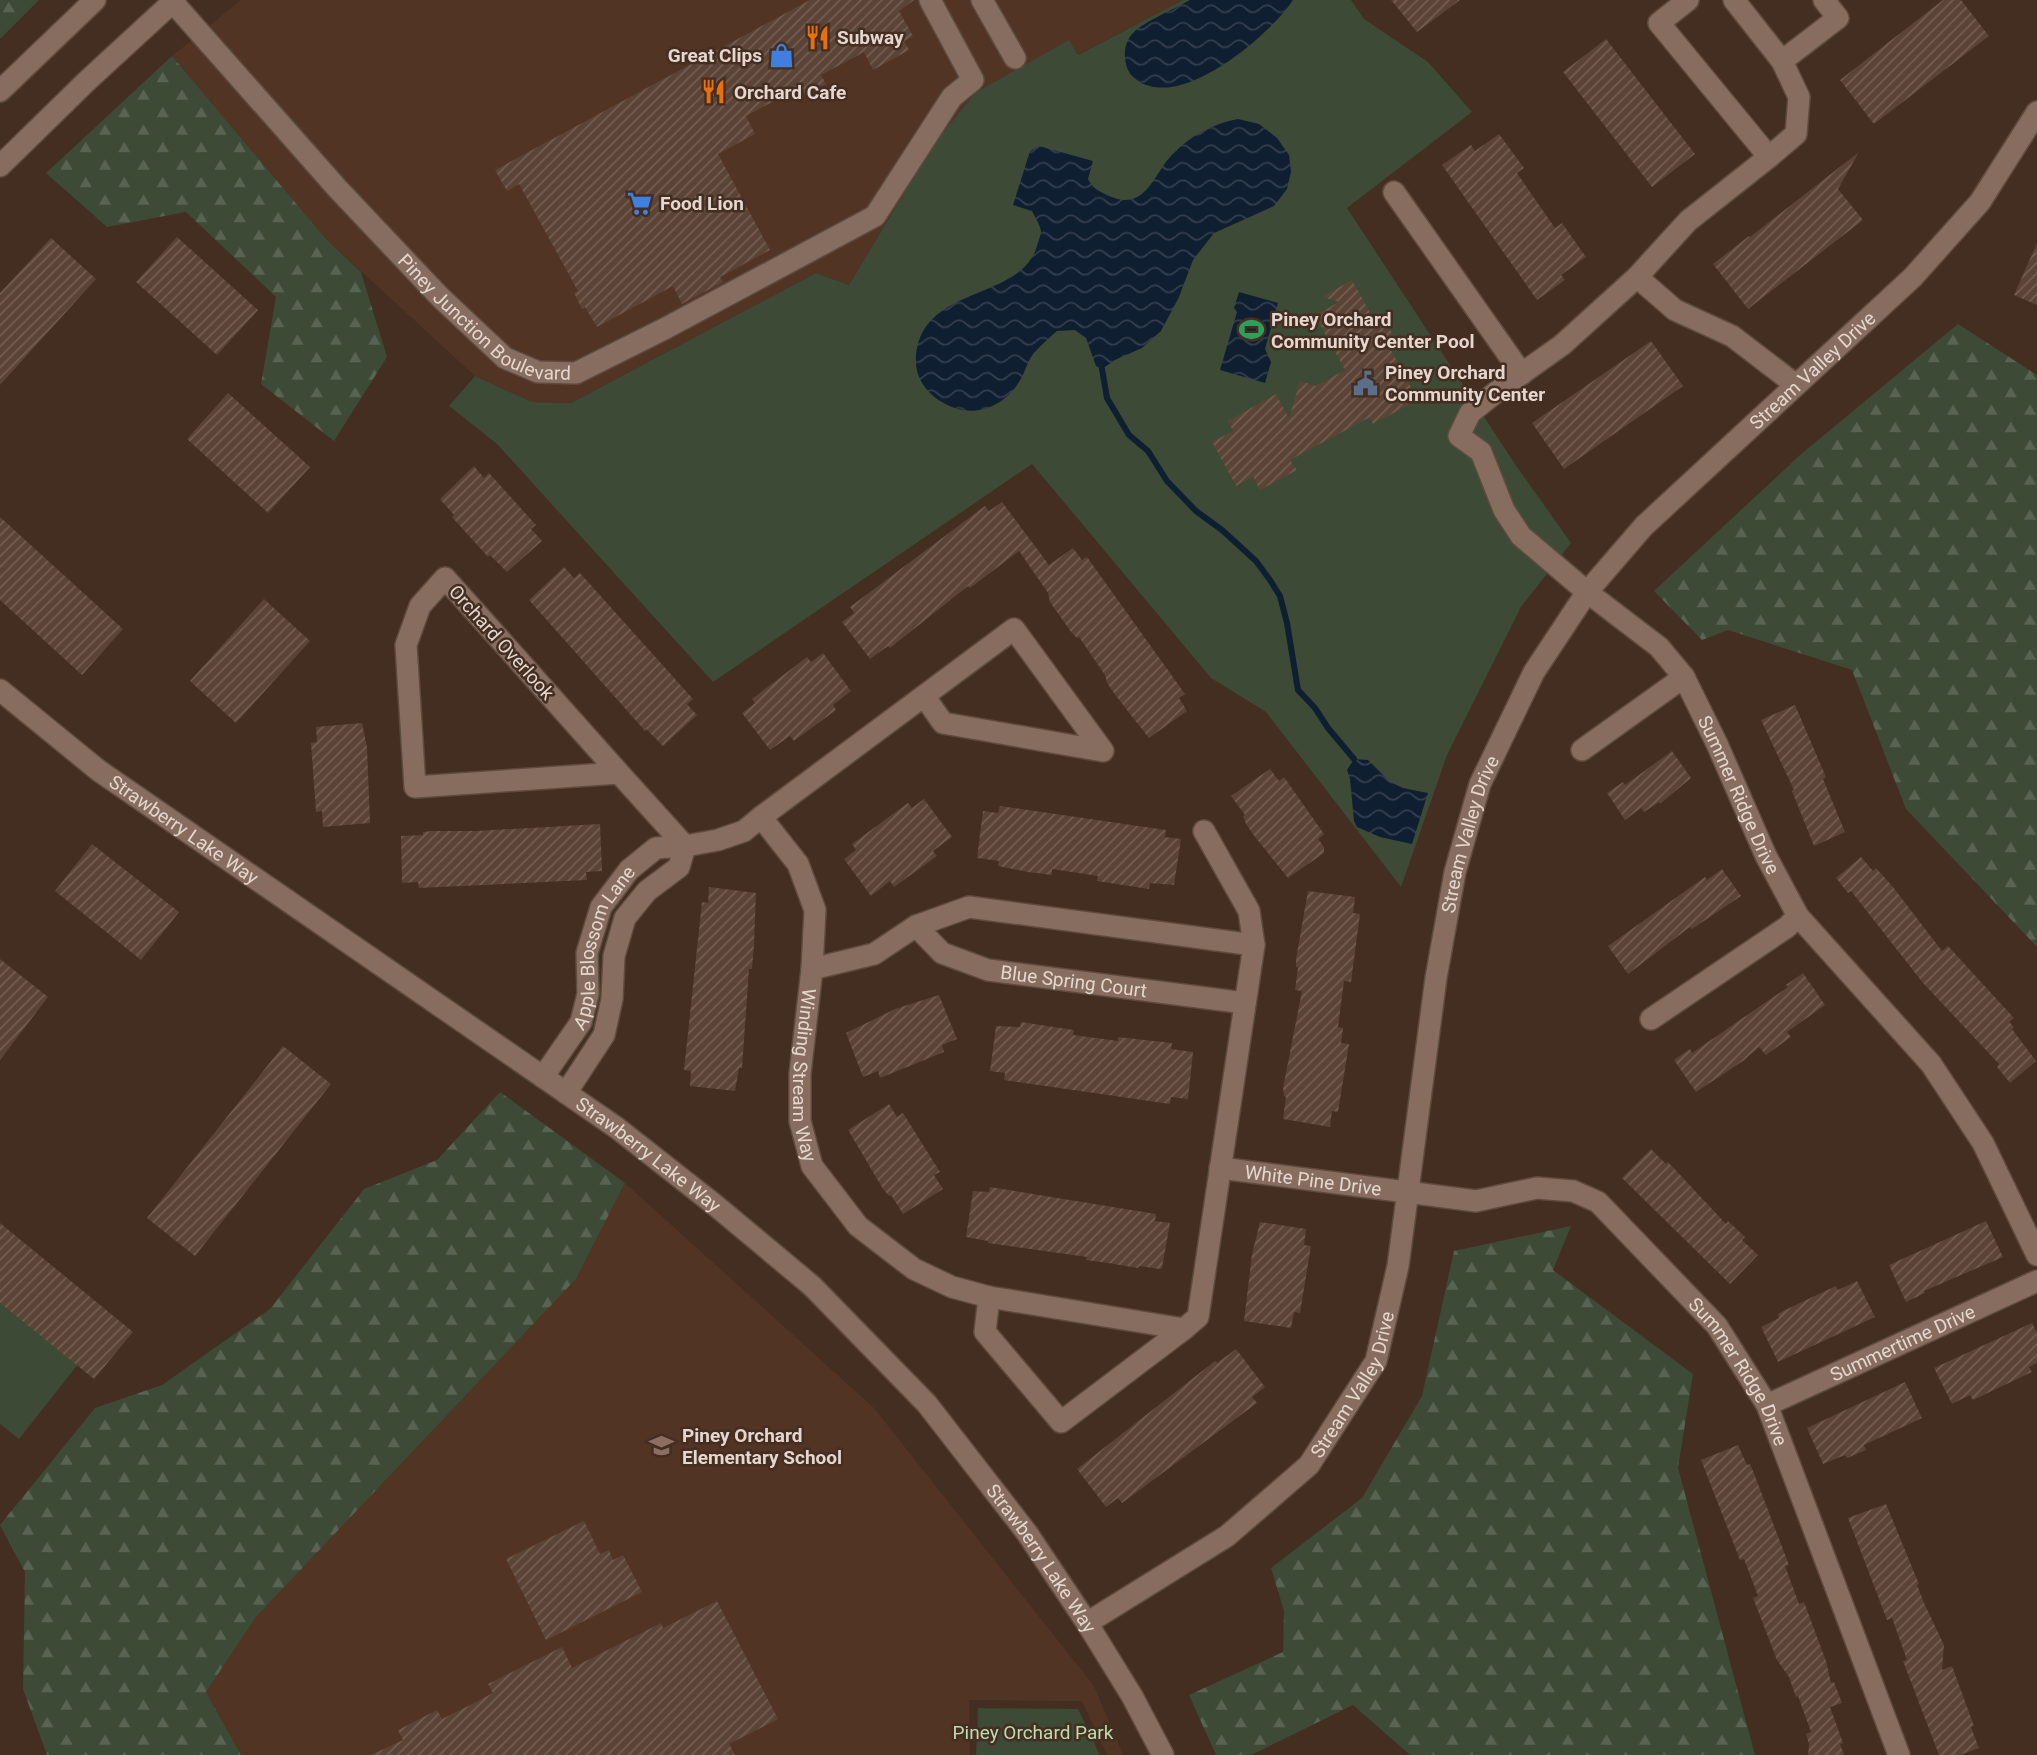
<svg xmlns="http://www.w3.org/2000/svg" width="2037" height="1755" font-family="Roboto,sans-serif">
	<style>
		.built { fill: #513424 }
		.green { fill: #3c4a36 }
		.forest { fill: url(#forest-firs) }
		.water { fill: url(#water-waves) }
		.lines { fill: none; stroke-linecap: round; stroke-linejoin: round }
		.stream { stroke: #101e32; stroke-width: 6 }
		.building { fill: url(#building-hatch) }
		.minor-casing { stroke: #5e4b40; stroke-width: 24 }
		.tertiary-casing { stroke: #5e4b40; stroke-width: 24 }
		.minor { stroke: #876d5f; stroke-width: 21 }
		.tertiary { stroke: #876d5f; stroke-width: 21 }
		.labels { text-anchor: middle; stroke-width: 5; stroke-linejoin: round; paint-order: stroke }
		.poi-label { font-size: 19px; font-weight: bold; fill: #e5d6ce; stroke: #442d21; text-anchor: start }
		.street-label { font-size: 19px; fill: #e5d6ce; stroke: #442d21 }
		.park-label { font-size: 19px; fill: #bbdcad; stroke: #442d21 }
	</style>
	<defs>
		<pattern id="forest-firs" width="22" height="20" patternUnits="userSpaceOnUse" patternTransform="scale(1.75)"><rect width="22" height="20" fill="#3c4a36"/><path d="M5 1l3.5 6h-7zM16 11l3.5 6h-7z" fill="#586352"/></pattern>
		<pattern id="water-waves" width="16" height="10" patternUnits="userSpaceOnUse" patternTransform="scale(1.75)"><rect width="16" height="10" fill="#101e32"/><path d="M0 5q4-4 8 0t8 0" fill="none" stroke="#333e4e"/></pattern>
		<pattern id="building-hatch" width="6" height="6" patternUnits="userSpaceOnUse" patternTransform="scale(1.75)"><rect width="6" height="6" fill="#5b4436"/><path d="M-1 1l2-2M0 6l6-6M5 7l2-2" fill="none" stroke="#725e52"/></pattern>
	</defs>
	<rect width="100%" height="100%" fill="#442d21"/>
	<!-- built -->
	<g class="built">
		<polygon points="241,0 1183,0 1077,55 1069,41 933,145 849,285 816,273 571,403 532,402 475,376 326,239 172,56"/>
		<polygon points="625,1183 874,1408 1094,1686 1123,1755 1107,1755 1082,1701 969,1700 970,1755 241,1755 206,1692 256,1617 576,1279"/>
	</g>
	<!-- green -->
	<g class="green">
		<polygon points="1183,0 1351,0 1364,19 1428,62 1472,112 1347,208 1515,464 1571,543 1521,607 1447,755 1401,887 1266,712 1211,678 1032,464 713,682 497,444 449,406 475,376 532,402 571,403 816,273 849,285 933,145 975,93 1069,40 1078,55"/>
		<polygon points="0,1301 79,1363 19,1439 0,1424"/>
		<polygon points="978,1708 1078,1709 1100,1755 976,1755"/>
	</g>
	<!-- forest -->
	<g class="forest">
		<polygon points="0,0 39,0 0,39"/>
		<polygon points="172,56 326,239 361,272 387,357 334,441 261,384 276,297 186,212 107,227 46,173"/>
		<polygon points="1958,324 2037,375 2037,947 1906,809 1852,670 1728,630 1702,640 1654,591 1800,455"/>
		<polygon points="500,1092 625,1183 576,1279 256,1617 206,1692 241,1755 47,1755 23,1689 25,1572 0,1525 95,1408 162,1385 270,1309 364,1189 437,1160"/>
		<polygon points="1571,1226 1553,1270 1693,1374 1678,1468 1755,1755 1410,1755 1353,1705 1251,1755 1216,1755 1189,1695 1283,1652 1284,1611 1271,1568 1362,1498 1422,1396 1454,1251"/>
	</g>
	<!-- water -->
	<g class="water">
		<path d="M1190 0H1293C1271 33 1212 81 1172 87 1149 90 1126 82 1125 57 1124 48 1127 39 1134 32 1144 22 1176 8 1190 0Z"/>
		<path d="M1238 119 1259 124 1277 138 1289 155 1291 172 1287 189 1274 206 1214 233 1193 260 1179 297 1161 331 1142 348 1115 360 1102 369 1096 366 1086 338 1075 330 1057 331C1049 338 1041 345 1034 353 1028 360 1026 369 1022 377 1006 407 972 421 942 402 928 394 917 380 916 364 914 284 1021 303 1037 246 1038 242 1041 235 1041 231 1040 225 1035 217 1032 211L1013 205 1030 151 1039 146 1093 161 1088 179C1093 189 1099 191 1109 196 1148 213 1154 170 1175 152 1193 134 1213 124 1238 119Z"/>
		<polygon points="1239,292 1278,303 1265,349 1271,362 1265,383 1220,370 1237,312 1234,308"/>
		<polygon points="1354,759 1368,760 1390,782 1403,788 1428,793 1412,844 1380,837 1357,827 1354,821 1350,779 1347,770"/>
	</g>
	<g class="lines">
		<!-- stream -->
		<polyline class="stream" points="1102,369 1107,398 1129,435 1148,451 1167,481 1196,511 1222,530 1256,561 1270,580 1280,596 1287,623 1298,690 1315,708 1328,728 1354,759"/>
	</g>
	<!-- building -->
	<g class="building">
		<polygon points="810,0 914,0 899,11 913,36 904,41 909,50 873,70 864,52 821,75 826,84 805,95 800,87 746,116 755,134 718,154 770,250 720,277 723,282 682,304 673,286 597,327 585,307 582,309 574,293 578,291 519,184 507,191 495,170"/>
		<polygon points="1391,0 1460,0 1417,32"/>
		<polygon points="1943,0 1961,0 1989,36 1874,124 1840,80"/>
		<polygon points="1606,39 1695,154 1652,187 1563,72"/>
		<polygon points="1499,134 1524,168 1517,173 1555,228 1562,223 1586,257 1561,275 1565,280 1537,300 1442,165 1471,145 1475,151"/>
		<polygon points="1859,152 1838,189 1863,220 1748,309 1713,264 1749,236 1750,237"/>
		<polygon points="177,237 258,310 217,355 136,282"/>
		<polygon points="51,238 96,279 0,385 0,293"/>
		<polygon points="2037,243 2037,305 2014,295"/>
		<polygon points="1352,280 1372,316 1380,312 1393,335 1385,339 1418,400 1373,424 1370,417 1290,460 1297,470 1260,490 1253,477 1236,486 1212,442 1233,431 1228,421 1276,394 1289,418 1300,381 1316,386 1345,370 1315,315 1339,302 1322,297"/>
		<polygon points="1651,341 1683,386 1564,469 1532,423"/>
		<polygon points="228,393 310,467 268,513 187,439"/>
		<polygon points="474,466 484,478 489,473 525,513 536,525 531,529 542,541 507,572 490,555 488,557 452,517 454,515 440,499"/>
		<polygon points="1002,502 1049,565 1073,548 1082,560 1087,557 1185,694 1179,698 1187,711 1149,738 1116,696 1107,683 1105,675 1079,637 1077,638 1071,632 1050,602 1048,593 1019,551 970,588 968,586 890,648 888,646 870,659 842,622 854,613 850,607 985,506 989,511"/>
		<polygon points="0,517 123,629 82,675 0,600"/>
		<polygon points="564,567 574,578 580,573 693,699 687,704 697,715 663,746 646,729 645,731 529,600"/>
		<polygon points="264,599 310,641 236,723 190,681"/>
		<polygon points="823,653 851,691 833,705 836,710 794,741 790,736 770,750 742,713 755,703 752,699 807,657 811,662"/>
		<polygon points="1795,705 1826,777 1823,779 1845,832 1814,846 1792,791 1794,790 1761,720"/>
		<polygon points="362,723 367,747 370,823 323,827 322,811 316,812 311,743 317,742 316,727"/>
		<polygon points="1672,751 1691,778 1660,804 1659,802 1644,812 1641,808 1625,820 1607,793 1623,782 1625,785"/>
		<polygon points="1270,769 1279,781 1284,777 1324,834 1318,839 1324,847 1324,853 1288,878 1255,837 1246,824 1243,816 1245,815 1231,796"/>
		<polygon points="924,799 952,837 933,851 937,856 894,887 890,881 871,896 844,859 856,850 852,844 908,803 912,808"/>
		<polygon points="1000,806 1166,830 1165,837 1181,839 1174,885 1150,883 1149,889 1097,881 1098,876 1052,869 1052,875 1028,872 998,866 999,861 977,858 983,811 998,813"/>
		<polygon points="600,824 602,871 586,872 587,880 419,888 418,882 402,883 401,836 423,835 423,832 431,831 476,831"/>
		<polygon points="92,844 179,912 141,960 55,891"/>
		<polygon points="1861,857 1873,871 1876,868 1893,887 1942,951 1948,946 2014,1018 2009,1022 2014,1027 2012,1029 2036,1061 2010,1083 1997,1067 1999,1064 1923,983 1851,891 1848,893 1836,878"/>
		<polygon points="1722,869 1741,896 1692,929 1690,927 1628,974 1608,946 1705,877 1707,880"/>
		<polygon points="709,887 756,893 754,945 752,969 749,969 742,1068 739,1068 735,1091 690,1086 691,1071 684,1070 702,902 708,903"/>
		<polygon points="1308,891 1355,897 1353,913 1360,914 1351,982 1344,981 1338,1027 1343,1028 1341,1043 1349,1044 1338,1112 1332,1111 1330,1127 1283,1119 1286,1097 1284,1096 1283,1088 1302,991 1295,990 1298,967 1296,967 1296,959"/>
		<polygon points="0,959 48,997 0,1060"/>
		<polygon points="1803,973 1825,1005 1787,1032 1791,1037 1766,1055 1759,1047 1743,1061 1696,1092 1674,1060 1690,1049 1692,1053 1788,987 1786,985"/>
		<polygon points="939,995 957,1039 942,1045 944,1052 922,1061 880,1078 878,1071 863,1077 846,1033 895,1009"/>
		<polygon points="1021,1022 1074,1030 1073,1035 1118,1041 1118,1037 1172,1043 1171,1049 1193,1052 1188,1099 1171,1097 1170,1104 1004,1080 1005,1073 990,1071 996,1026 1020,1027"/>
		<polygon points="283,1046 331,1084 195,1256 147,1218"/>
		<polygon points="889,1104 897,1117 903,1113 940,1172 934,1175 943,1189 903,1214 891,1195 889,1196 883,1189 848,1130"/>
		<polygon points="1651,1149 1666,1164 1668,1162 1726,1224 1728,1221 1745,1237 1742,1240 1758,1255 1730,1284 1622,1178"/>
		<polygon points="990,1187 1156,1214 1155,1221 1170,1223 1162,1268 1160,1269 1139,1266 1138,1268 1108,1263 1086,1260 1087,1257 988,1243 988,1241 966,1237 973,1191 989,1192"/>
		<polygon points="1986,1221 2003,1257 1924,1291 1925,1293 1906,1302 1889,1265"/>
		<polygon points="1260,1222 1306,1229 1304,1245 1311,1246 1300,1313 1294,1312 1291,1328 1244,1321 1252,1254"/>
		<polygon points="0,1223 133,1332 94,1379 0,1303"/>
		<polygon points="1857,1281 1875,1317 1778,1362 1761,1327 1779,1318 1778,1314 1785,1310 1821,1293 1836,1286 1838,1290"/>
		<polygon points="2032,1323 2037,1333 2037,1363 2029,1367 2032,1372 1973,1400 1970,1395 1952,1404 1934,1368"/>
		<polygon points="1236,1349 1265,1387 1252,1397 1257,1403 1122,1503 1118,1498 1106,1507 1077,1469 1215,1361 1217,1363"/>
		<polygon points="1905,1382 1922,1418 1864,1445 1866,1450 1847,1458 1845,1455 1823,1464 1807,1428"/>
		<polygon points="1738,1445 1747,1465 1750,1464 1753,1471 1789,1565 1785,1566 1799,1604 1804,1602 1826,1661 1831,1683 1834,1682 1842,1703 1830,1707 1843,1743 1840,1744 1844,1755 1808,1755 1809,1744 1806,1734 1811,1732 1798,1696 1796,1697 1789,1677 1777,1660 1753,1598 1758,1596 1744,1559 1740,1560 1701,1460"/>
		<polygon points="1886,1504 1919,1584 1917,1585 1924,1603 1944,1645 1942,1670 1952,1666 1974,1726 1971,1727 1979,1748 1960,1755 1939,1755 1903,1661 1907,1660 1892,1618 1887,1620 1848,1518"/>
		<polygon points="584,1521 600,1554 609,1550 613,1560 623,1555 642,1592 546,1640 506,1559"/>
		<polygon points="717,1601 778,1719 729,1744 735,1755 371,1755 403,1740 398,1730 437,1710 442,1719 474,1703 493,1693 488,1684 562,1647 572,1668 661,1623 663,1628"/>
	</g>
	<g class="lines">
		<defs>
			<g id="minor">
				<path id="s1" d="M171 0 337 188 440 297 505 358 538 372 576 373 666 328 875 216 952 97 973 80 930 0"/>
				<polyline points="982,0 1015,58"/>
				<polyline points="1688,0 1659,23 1769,157 1796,134 1799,97 1782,61 1838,18 1824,0"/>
				<polyline points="1734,0 1782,61"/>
				<path id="s2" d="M1769 157 1688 221 1637 277 1562 345 1500 389 1470 413 1459 436 1481 452 1504 510 1521 536 1587 592 1659 647 1684 677 1717 744 1766 856 1798 916 1931 1064 1983 1143 2037 1255"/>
				<polyline points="1394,192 1522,374"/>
				<polyline points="1637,277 1675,310 1732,336 1796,385"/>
				<polyline points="1582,750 1684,677"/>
				<polyline points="619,773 445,578 420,606 406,645 415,787 619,773 685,846"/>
				<path id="s3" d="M761 817 798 864 815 910 812 969 800 1074V1121L812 1166 858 1226 914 1269 952 1287 989 1297 1184 1329 1198 1317 1254 945 1249 911 1204 831"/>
				<path id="s4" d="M916 926 942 953 988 970 1245 1003"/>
				<polyline points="812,969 874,954 916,926 969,907 1254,945"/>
				<polyline points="1651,1019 1787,927 1798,916"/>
				<path id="s5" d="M543 1077 581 1022 588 994 587 953 601 907 629 870 656 848 685 846 718 840 744 831 761 817 1014 629 1103 751 943 723 924 696"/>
				<polyline points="566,1093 604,1035 612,999 614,956 625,918 647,891 679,867 685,846"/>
				<path id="s6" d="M1220 1168 1476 1201 1537 1188 1573 1191 1598 1202 1717 1326 1767 1405 1899 1755"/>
				<polyline points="989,1297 985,1332 1061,1422 1184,1329"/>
				<path id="s7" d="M1767 1405 2037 1281"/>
				<path id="s8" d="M1087 1623 1227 1536 1309 1465 1376 1361 1398 1266 1436 978 1455 872 1480 784 1534 672 1587 592 1644 526 1913 277 1980 202 2037 112"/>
			</g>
			<g id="tertiary">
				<polyline points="0,91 95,0"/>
				<polyline points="0,166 88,80 175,0"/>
				<path id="s9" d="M0 690 98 770 617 1128 715 1205 812 1286 927 1404 1027 1533 1087 1623 1132 1696 1163 1755"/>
			</g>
		</defs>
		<!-- minor casing -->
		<use href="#minor" class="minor-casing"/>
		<!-- tertiary casing -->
		<use href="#tertiary" class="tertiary-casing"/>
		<!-- minor -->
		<use href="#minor" class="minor"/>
		<!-- tertiary -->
		<use href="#tertiary" class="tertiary"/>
	</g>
	<!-- icons -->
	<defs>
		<symbol id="restaurant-bare" viewBox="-9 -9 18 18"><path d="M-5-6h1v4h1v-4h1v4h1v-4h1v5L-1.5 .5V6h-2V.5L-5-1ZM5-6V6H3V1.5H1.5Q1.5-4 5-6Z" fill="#e8710a" stroke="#442d21" stroke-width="2.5" paint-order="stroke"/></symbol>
		<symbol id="shop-bare" viewBox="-9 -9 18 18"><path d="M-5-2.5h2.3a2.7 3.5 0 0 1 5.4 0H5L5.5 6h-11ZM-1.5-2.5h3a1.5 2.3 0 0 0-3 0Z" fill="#3f7fe0" stroke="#442d21" stroke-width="2.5" paint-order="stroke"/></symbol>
		<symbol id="supermarket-bare" viewBox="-9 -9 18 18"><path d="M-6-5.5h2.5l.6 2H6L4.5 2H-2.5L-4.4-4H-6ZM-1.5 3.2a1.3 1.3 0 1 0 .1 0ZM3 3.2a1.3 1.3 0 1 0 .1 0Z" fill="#3f7fe0" stroke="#442d21" stroke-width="2.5" paint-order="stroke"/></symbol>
		<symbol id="stadium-bare" viewBox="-9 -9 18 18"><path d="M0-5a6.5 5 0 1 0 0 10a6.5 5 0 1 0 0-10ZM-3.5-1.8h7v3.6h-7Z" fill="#2e9e5b" stroke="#442d21" stroke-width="2.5" paint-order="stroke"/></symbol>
		<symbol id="civic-bare" viewBox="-9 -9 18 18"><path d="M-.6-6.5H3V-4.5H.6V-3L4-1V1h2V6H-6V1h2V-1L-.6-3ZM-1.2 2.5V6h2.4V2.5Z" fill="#5c6f8a" stroke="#442d21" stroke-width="2.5" paint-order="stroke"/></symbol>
		<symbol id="school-bare" viewBox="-9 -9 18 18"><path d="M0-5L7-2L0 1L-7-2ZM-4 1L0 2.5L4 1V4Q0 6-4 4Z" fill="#8d6e63" stroke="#442d21" stroke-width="2.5" paint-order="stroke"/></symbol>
	</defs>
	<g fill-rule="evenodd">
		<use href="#restaurant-bare" x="800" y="20" width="35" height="35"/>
		<use href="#shop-bare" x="764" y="38" width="35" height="35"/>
		<use href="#restaurant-bare" x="696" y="74" width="35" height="35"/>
		<use href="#supermarket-bare" x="622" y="186" width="35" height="35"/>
		<use href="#stadium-bare" x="1234" y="312" width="35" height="35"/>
		<use href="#civic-bare" x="1348" y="366" width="35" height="35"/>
		<use href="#school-bare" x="644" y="1428" width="35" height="35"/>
	</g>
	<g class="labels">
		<!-- poi labels -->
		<g class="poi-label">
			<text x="837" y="44">Subway</text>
			<text x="762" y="62" text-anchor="end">Great Clips</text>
			<text x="734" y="99">Orchard Cafe</text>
			<text x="660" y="210">Food Lion</text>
			<text x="1271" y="326">Piney Orchard<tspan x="1271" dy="22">Community Center Pool</tspan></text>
			<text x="1385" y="379">Piney Orchard<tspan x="1385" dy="22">Community Center</tspan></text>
			<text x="682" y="1442">Piney Orchard<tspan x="682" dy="22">Elementary School</tspan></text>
		</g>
		<!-- street labels -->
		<g class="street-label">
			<text dy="7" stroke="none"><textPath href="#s1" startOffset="452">Piney Junction Boulevard</textPath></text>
			<text dy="7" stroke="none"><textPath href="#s8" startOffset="1521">Stream Valley Drive</textPath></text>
			<text transform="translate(502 642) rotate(48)" y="7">Orchard Overlook</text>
			<text dy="7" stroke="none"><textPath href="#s2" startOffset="887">Summer Ridge Drive</textPath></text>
			<text dy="7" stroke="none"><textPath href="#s9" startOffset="231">Strawberry Lake Way</textPath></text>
			<text dy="7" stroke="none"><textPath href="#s8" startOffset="933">Stream Valley Drive</textPath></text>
			<text dy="7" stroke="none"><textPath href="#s5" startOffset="147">Apple Blossom Lane</textPath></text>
			<text dy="7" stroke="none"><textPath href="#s4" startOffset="173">Blue Spring Court</textPath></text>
			<text dy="7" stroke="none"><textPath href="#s3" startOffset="275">Winding Stream Way</textPath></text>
			<text dy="7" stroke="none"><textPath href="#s9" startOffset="798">Strawberry Lake Way</textPath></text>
			<text dy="7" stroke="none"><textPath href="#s6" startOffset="94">White Pine Drive</textPath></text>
			<text dy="7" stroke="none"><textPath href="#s7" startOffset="149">Summertime Drive</textPath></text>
			<text dy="7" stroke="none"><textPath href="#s6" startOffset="606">Summer Ridge Drive</textPath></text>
			<text dy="7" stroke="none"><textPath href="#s8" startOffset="366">Stream Valley Drive</textPath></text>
			<text dy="7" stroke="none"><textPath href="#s9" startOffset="1365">Strawberry Lake Way</textPath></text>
		</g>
		<!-- park labels -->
		<g class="park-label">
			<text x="1033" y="1739">Piney Orchard Park</text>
		</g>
	</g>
</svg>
